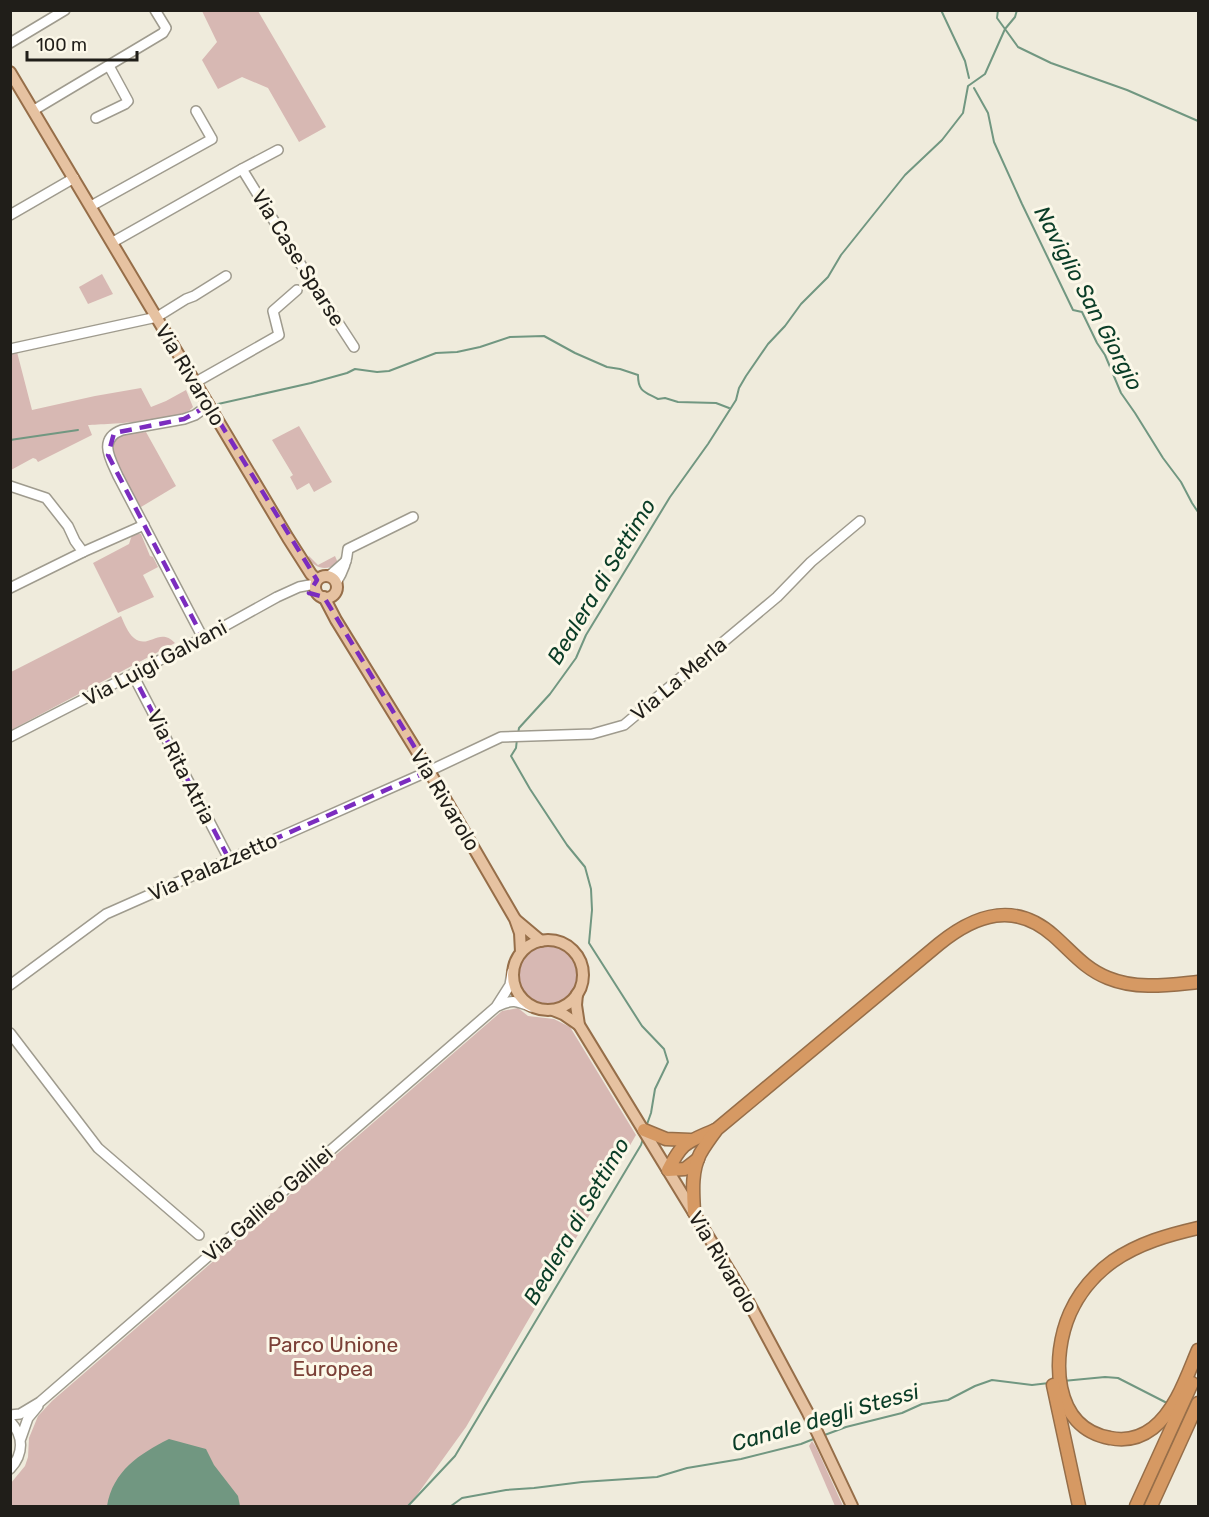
<svg xmlns="http://www.w3.org/2000/svg" width="1209" height="1517" font-family="Rubik,sans-serif">
	<style>
		.green { fill: #d7b8b3 }
		.water { fill: #719781 }
		.lines { fill: none; stroke-linecap: round; stroke-linejoin: round }
		.stream { stroke: #719781; stroke-width: 2 }
		.minor-casing { stroke: #9f9b8e; stroke-width: 12 }
		.major-casing { stroke: #966e49; stroke-width: 14 }
		.highway-casing { stroke: #966e49; stroke-width: 15 }
		.minor { stroke: #fff; stroke-width: 9 }
		.major { stroke: #e6c2a1; stroke-width: 10 }
		.highway { stroke: #d69963; stroke-width: 12 }
		.marked { fill: none; stroke: #7b2cbf; stroke-width: 4.5; stroke-dasharray: 12 8; stroke-linejoin: round }
		.labels { text-anchor: middle; stroke-width: 6; stroke-linejoin: round; paint-order: stroke }
		.street-label { font-size: 21px; fill: #201e19; stroke: #fcf8e9 }
		.park-label { font-size: 21px; fill: #7b4037; stroke: #fcf8e9 }
		.water-label { font-size: 22px; font-style: italic; fill: #0a3d27; stroke: #fcf8e9 }
	</style>
	<rect width="100%" height="100%" fill="#efebdc"/>
	<!-- green -->
	<g class="green">
		<polygon points="202,11 258,11 326,127 299,142 268,88 242,77 218,89 202,60 217,42"/>
		<polygon points="102,274 113,294 88,304 79,287"/>
		<path d="M17 352 32 410 95 396 141 388 151 407 166 401 186 390 193 407C183 421 108 424 88 425L92 435 38 462 36 459 33 458 11 470V354Z"/>
		<polygon points="299,426 332,482 314,492 309,483 297,490 290,477 293,475 272,440"/>
		<path d="M146 432 176 486 141 507C134 495 106 452 113 441 119 433 137 433 146 432Z"/>
		<polygon points="134,534 141,534 150,556 153,557 158,567 143,575 154,597 118,613 93,563 129,544 132,535"/>
		<path d="M309 556 318 565 335 556 338 563C325 572 316 568 307 558Z"/>
		<path d="M121 616C124 623 128 633 134 638 149 650 159 626 175 643L11 730V672Z"/>
		<circle cx="548" cy="975" r="29"/>
		<polygon points="518,1008 528,1016 554,1019 570,1027 636,1135 466,1427 409,1506 11,1506 11,1483 25,1466 28,1457 29,1438 38,1416 52,1401 502,1011"/>
		<polygon points="812,1441 816,1447 843,1506 835,1506 809,1446"/>
	</g>
	<!-- water -->
	<path class="water" d="M169 1439 206 1449 214 1465 238 1496 240 1506H107C113 1471 139 1454 169 1439Z"/>
	<g class="lines">
		<!-- stream -->
		<g class="stream">
			<polyline points="941,10 965,61 969,78"/>
			<polyline points="1017,10 1015,17 1005,29 1018,47 1051,63 1127,90 1198,121"/>
			<polyline points="974,88 988,113 994,142 1022,204 1073,310 1082,312 1097,343 1105,355 1121,393 1135,413 1163,458 1181,482 1192,503 1198,512"/>
			<path d="M218 404 311 383 347 373 355 369 377 372 389 371 436 353 457 352 480 347 510 337 544 336 575 353 607 367 620 369 638 375C638 392 645 392 658 399L665 398 678 402 716 403 729 408"/>
			<polyline points="10,440 78,430"/>
			<polyline points="518,734 519,728 550,694 576,658 586,635 670,497 708,444 736,400 739,388 746,376 768,344 785,326 801,304 828,277 841,255 905,175 942,140 963,113 968,86 985,74 1005,29 997,18 998,10"/>
			<polyline points="517,739 516,748 511,756 530,789 567,845 585,867 591,889 592,910 589,943 642,1026 664,1049 668,1062 655,1089 651,1113 646,1127"/>
			<polyline points="1063,1381 1105,1377 1118,1378 1167,1403"/>
			<polyline points="822,1436 846,1427 902,1413 922,1404 948,1400 975,1386 992,1380 1032,1385 1049,1383"/>
			<polyline points="408,1506 455,1456 641,1145 643,1139"/>
			<polyline points="451,1506 462,1498 506,1490 534,1488 582,1482 657,1477 687,1468 741,1459 801,1444 816,1438"/>
		</g>
		<defs>
			<g id="minor">
				<polyline points="10,43 65,10"/>
				<polyline points="34,110 163,33 166,28 155,10"/>
				<polyline points="96,118 125,104 128,101 109,66"/>
				<polyline points="242,169 311,281 354,347"/>
				<polyline points="91,206 212,139 196,111"/>
				<polyline points="10,215 74,178"/>
				<polyline points="113,242 242,169 278,150"/>
				<polyline points="10,349 157,317 186,299 194,296 226,276"/>
				<polyline points="196,382 279,335 273,311 297,290"/>
				<polyline points="10,486 46,498 68,526 75,541 83,552 144,525"/>
				<polyline points="329,576 346,561"/>
				<path d="M336 583C343 572 347 562 348 549L413 517"/>
				<polyline points="10,588 83,552"/>
				<path d="M203 638 118 476C111 460 97 439 122 430L184 419 195 415 209 405"/>
				<polyline points="133,675 229,859"/>
				<polyline points="10,737 203,638 277,597 299,587 315,584"/>
				<polyline points="10,985 106,914 429,771 501,737 592,734 624,725 777,597 811,562 860,521"/>
				<path d="M498 1006C512 999 517 1001 531 1007"/>
				<polyline points="10,1033 98,1148 199,1235"/>
				<polyline points="10,1415 20,1414 40,1402 496,1007 510,985 512,972"/>
				<path d="M10 1421C24 1436 24 1454 10 1469"/>
				<polyline points="21,1438 28,1418 38,1406"/>
			</g>
			<g id="major">
				<polyline points="10,72 288,538 311,574 317,580"/>
				<circle cx="326" cy="587" r="11"/>
				<polyline points="324,597 336,620 429,771 515,919 520,933 521,952"/>
				<polyline points="516,920 541,941"/>
				<circle cx="548" cy="975" r="35"/>
				<polyline points="577,994 576,1005 579,1025 749,1303 808,1413 852,1506"/>
				<polyline points="553,1010 563,1014 579,1025"/>
			</g>
			<g id="highway">
				<polyline points="644,1130 666,1139 690,1140"/>
				<path d="M698 1159 685 1169 668 1170C683 1141 686 1143 715 1130"/>
				<path d="M694 1212C693 1193 691 1172 700 1154 705 1145 711 1137 717 1129L939 944C976 914 1015 901 1054 936 1072 952 1085 969 1108 978 1137 990 1168 985 1198 982"/>
				<path d="M1198 1228C1168 1235 1139 1243 1113 1261 1095 1274 1079 1293 1070 1313 1051 1356 1052 1428 1110 1438 1125 1441 1140 1438 1153 1428 1176 1410 1187 1376 1198 1350"/>
				<polyline points="1053,1385 1079,1506"/>
				<polyline points="1136,1506 1192,1383"/>
				<polyline points="1151,1506 1198,1403"/>
			</g>
		</defs>
		<!-- minor casing -->
		<use href="#minor" class="minor-casing"/>
		<!-- major casing -->
		<use href="#major" class="major-casing"/>
		<!-- highway casing -->
		<use href="#highway" class="highway-casing"/>
		<!-- minor -->
		<use href="#minor" class="minor"/>
		<!-- major -->
		<use href="#major" class="major"/>
		<!-- highway -->
		<use href="#highway" class="highway"/>
	</g>
	<!-- marked area -->
	<path class="marked" d="M209 405 317 580 309 593 324 597 429 771 229 859 133 675 203 638 108 455 114 433 184 419Z"/>
	<g class="labels">
		<!-- street labels -->
		<g class="street-label">
			<text transform="translate(298 258) rotate(58)" y="7">Via Case Sparse</text>
			<text transform="translate(190 375) rotate(59)" y="7">Via Rivarolo</text>
			<text transform="translate(155 663) rotate(-28)" y="7">Via Luigi Galvani</text>
			<text transform="translate(679 679) rotate(-40)" y="7">Via La Merla</text>
			<text transform="translate(181 767) rotate(63)" y="7">Via Rita Atria</text>
			<text transform="translate(445 800) rotate(59)" y="7">Via Rivarolo</text>
			<text transform="translate(213 867) rotate(-24)" y="7">Via Palazzetto</text>
			<text transform="translate(268 1204) rotate(-41)" y="7">Via Galileo Galilei</text>
			<text transform="translate(723 1262) rotate(59)" y="7">Via Rivarolo</text>
		</g>
		<!-- park labels -->
		<g class="park-label">
			<text x="333" y="1352">Parco Unione<tspan x="333" dy="24">Europea</tspan></text>
		</g>
		<!-- water labels -->
		<g class="water-label">
			<text transform="translate(1089 298) rotate(62)" y="8">Naviglio San Giorgio</text>
			<text transform="translate(601 581) rotate(-59)" y="8">Bealera di Settimo</text>
			<text transform="translate(576 1221) rotate(-60)" y="8">Bealera di Settimo</text>
			<text transform="translate(825 1417) rotate(-16)" y="8">Canale degli Stessi</text>
		</g>
	</g>
	<!-- border -->
	<rect width="1209" height="1517" fill="none" stroke="#201e19" stroke-width="24"/>
	<!-- scale -->
	<path d="M27 51v9h110v-9" fill="none" stroke="#201e19" stroke-width="3"/>
	<text x="36" y="51" font-size="18" fill="#201e19" stroke="#fcf8e9" stroke-width="4.5" paint-order="stroke">100 m</text>
</svg>
